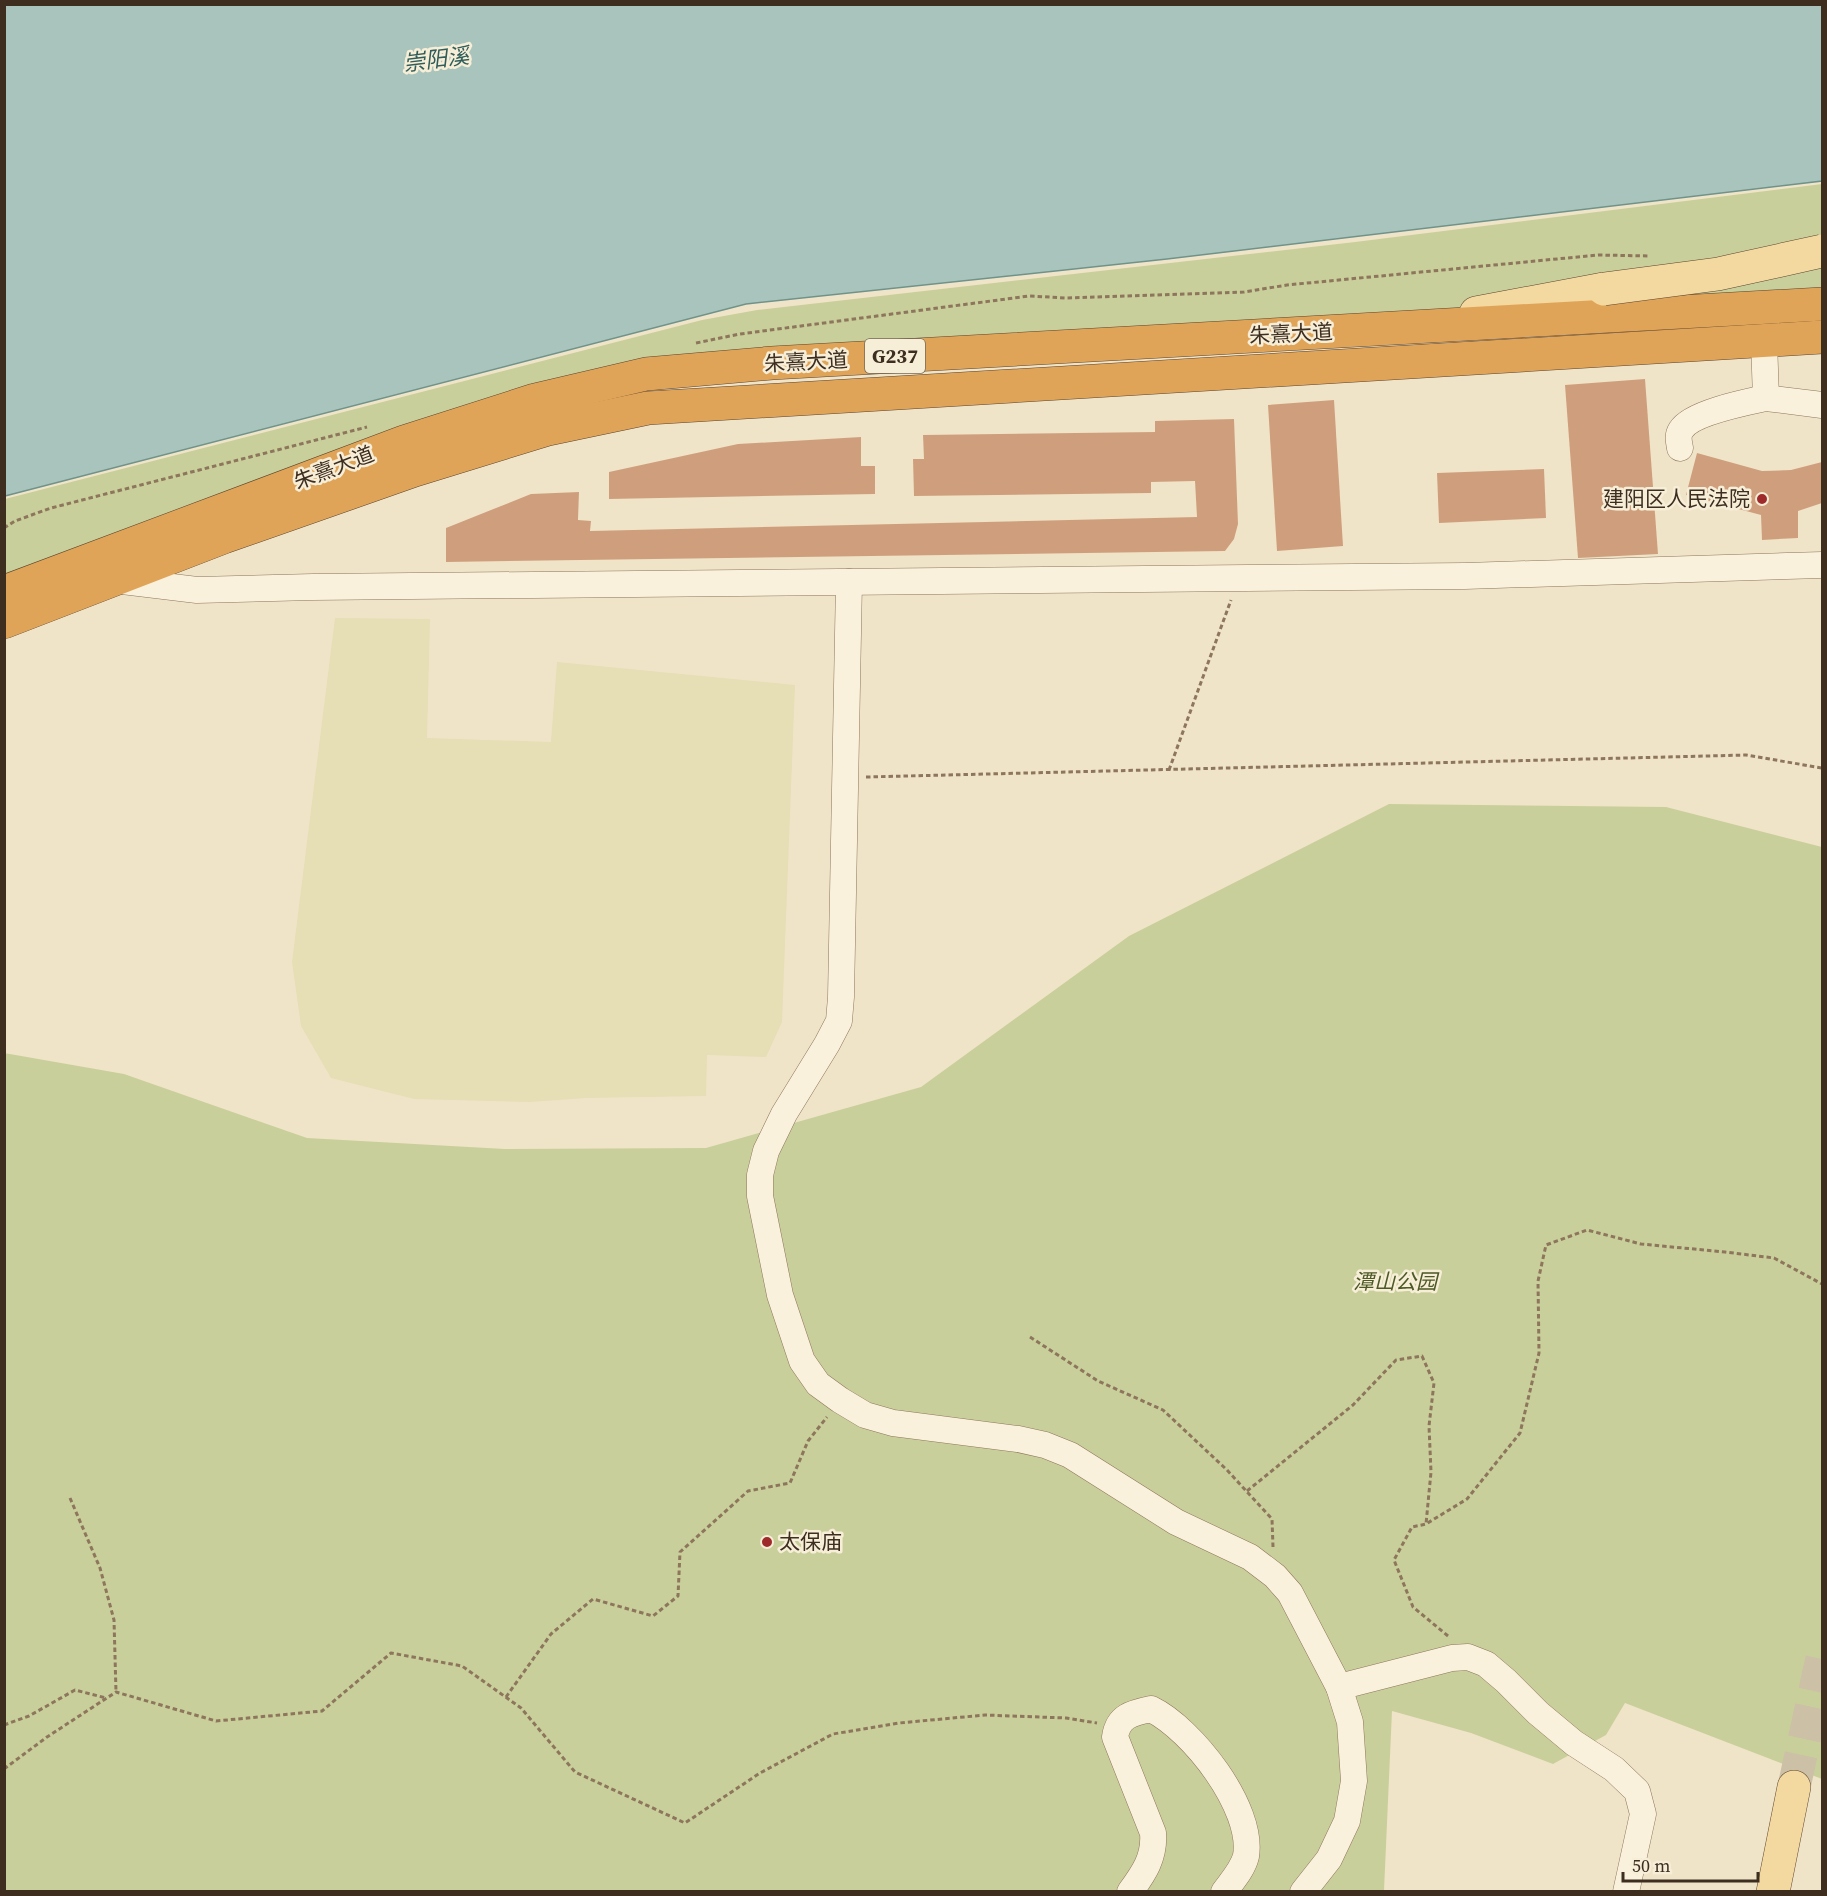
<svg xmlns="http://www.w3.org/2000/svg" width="1827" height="1896" font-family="'Source Serif 4','Noto Sans SC',serif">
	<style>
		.farmland { fill: #e6deb5 }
		.green { fill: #c9cf9b }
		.water { fill: #a9c4bc; stroke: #6f938a; stroke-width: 1.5 }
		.building { fill: #cf9f7d }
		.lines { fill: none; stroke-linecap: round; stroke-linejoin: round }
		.major-tunnel { stroke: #ccc0a6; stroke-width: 33; stroke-dasharray: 33 16; stroke-linecap: butt }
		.minor-casing { stroke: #8d765c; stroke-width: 27 }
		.major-casing { stroke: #5b4430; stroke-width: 34 }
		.highway-casing { stroke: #5b4430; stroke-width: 34 }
		.path { stroke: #8d765c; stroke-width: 3; stroke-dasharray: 4.5 3; stroke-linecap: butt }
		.minor { stroke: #faf1dc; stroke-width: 26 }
		.major { stroke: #f3d9a0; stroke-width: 33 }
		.highway { stroke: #e0a458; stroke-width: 33 }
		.major-bridge-casing { stroke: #5b4430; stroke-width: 34; stroke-linecap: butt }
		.major-bridge { stroke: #f3d9a0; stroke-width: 33 }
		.poi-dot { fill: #9e2a2b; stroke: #f7eed8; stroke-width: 2 }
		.labels { text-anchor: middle; stroke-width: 5; stroke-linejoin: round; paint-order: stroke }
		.shield { fill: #f7eed8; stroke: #756857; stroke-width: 1.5 }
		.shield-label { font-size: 20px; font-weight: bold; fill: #3d2e20 }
		.street-label { font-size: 21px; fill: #3d2e20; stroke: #f7eed8 }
		.poi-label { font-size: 21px; fill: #3d2e20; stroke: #f7eed8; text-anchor: end }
		.park-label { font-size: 21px; font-style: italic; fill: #4d5a26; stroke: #f7eed8 }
		.water-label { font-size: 22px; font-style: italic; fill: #2f5d5a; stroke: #f7eed8 }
	</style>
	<rect width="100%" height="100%" fill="#f0e4c8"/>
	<!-- farmland -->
	<polygon class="farmland" points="335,618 430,619 427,738 551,742 557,662 795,685 782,1022 766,1057 707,1055 706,1096 586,1098 530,1102 414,1099 331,1078 301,1026 292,962"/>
	<!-- green -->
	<g class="green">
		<polygon points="1822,184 1822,291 629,371 5,585 5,499 702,320 757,310 1355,242"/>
		<polygon points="1389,804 1666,807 1822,847 1822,1779 1625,1703 1606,1735 1553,1764 1471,1733 1392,1711 1384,1891 5,1891 4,1053 124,1074 307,1138 505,1149 706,1148 921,1087 1129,936"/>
	</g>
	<!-- water -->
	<polygon class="water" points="5,4 1822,5 1822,181 1167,259 746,304 5,496"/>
	<!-- building -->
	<g class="building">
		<polygon points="1645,379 1658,554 1578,558 1565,385"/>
		<polygon points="1334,400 1343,546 1277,551 1268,405"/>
		<polygon points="1234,419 1238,524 1234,539 1225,551 446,562 446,528 531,494 579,492 578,520 591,521 590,531 1197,517 1195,481 1151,482 1151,493 914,496 913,459 924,459 923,435 1155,432 1155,421"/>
		<polygon points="861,437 861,466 875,466 875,494 609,499 609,472 738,444"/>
		<polygon points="1697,453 1762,471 1791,470 1822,462 1822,503 1798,511 1798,538 1762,540 1761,515 1686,495"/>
		<polygon points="1544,469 1546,518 1439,523 1437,473"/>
	</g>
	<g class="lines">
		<!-- major-tunnel -->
		<polyline class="major-tunnel" points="1794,1787 1822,1658"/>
		<defs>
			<g id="minor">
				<polyline points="1764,341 1766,398 1822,405"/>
				<path d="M1680 448C1679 442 1677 436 1681 430 1691 413 1747 402 1766 398"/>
				<polyline points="114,580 197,590 313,587 1465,576 1822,565"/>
				<polyline points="849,582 841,997 839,1021 827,1044 784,1114 766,1151 760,1175 760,1196 780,1295 802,1361 818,1384 840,1400 865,1415 893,1423 1018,1439 1045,1445 1070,1455 1176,1522 1250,1557 1275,1576 1290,1593 1339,1687 1350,1722 1354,1781 1347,1821 1329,1859 1303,1892"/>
				<polyline points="1339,1687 1452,1658 1468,1657 1486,1664 1506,1681 1538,1713 1574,1743 1614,1769 1637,1791 1643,1814 1626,1892"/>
				<path d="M1130 1892C1144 1873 1155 1857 1153 1833L1115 1737C1118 1716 1132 1713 1151 1709 1192 1729 1254 1808 1246 1856 1243 1869 1232 1881 1224 1892"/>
			</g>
			<g id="major">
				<polyline points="1476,313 1604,289"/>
				<polyline points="1773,1892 1794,1787"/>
			</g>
			<g id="highway">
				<polyline points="4,592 404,442 535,400 646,374 772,363 1822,304"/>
				<polyline points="4,622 224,537 415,470 548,429 648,408 1822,337"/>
			</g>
		</defs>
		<!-- minor casing -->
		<use href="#minor" class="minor-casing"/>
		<!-- major casing -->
		<use href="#major" class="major-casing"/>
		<!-- highway casing -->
		<use href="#highway" class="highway-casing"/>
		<!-- path -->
		<g class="path">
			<polyline points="696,343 740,334 1029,296 1066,298 1244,292 1287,285 1598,255 1650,256"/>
			<polyline points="4,528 15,521 51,508 367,427"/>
			<polyline points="1169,770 1231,600"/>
			<polyline points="866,777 1746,755 1822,768"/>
			<polyline points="1030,1337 1098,1381 1163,1410 1227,1470 1272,1519 1273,1547"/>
			<polyline points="1247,1491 1353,1405 1396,1360 1422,1356 1434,1383 1429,1426 1431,1472 1426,1524"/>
			<polyline points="70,1498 100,1568 114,1620 116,1692"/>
			<polyline points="1448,1636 1413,1607 1394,1560 1412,1527 1426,1524 1467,1499 1520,1433 1539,1353 1538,1281 1546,1245 1587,1230 1641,1244 1725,1252 1774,1258 1822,1284"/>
			<polyline points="506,1697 551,1634 593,1599 653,1616 678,1596 680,1552 748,1491 790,1483 808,1441 827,1417"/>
			<polyline points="4,1725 29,1716 75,1690 106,1698"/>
			<polyline points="4,1769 47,1737 116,1692 216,1721 322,1711 391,1653 462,1666 521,1708 575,1772 685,1823 760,1773 833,1734 899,1723 985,1715 1066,1718 1097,1723"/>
		</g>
		<!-- minor -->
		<use href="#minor" class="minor"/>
		<!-- major -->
		<use href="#major" class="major"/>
		<!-- highway -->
		<use href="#highway" class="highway"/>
		<defs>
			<polyline id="major-bridge" points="1604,289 1718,274 1822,251"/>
		</defs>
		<!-- major-bridge casing -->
		<use href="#major-bridge" class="major-bridge-casing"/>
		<!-- major-bridge -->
		<use href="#major-bridge" class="major-bridge"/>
	</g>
	<!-- markers -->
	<g class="poi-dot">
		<circle cx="1762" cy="499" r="6"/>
		<circle cx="767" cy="1542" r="6"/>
	</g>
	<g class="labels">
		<!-- shield labels -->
		<rect class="shield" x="865" y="339" width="60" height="34" rx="4.5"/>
		<g class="shield-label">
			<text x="895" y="363">G237</text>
		</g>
		<!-- street labels -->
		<g class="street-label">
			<text transform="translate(1291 334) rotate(-3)" y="7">朱熹大道</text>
			<text transform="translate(806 362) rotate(-3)" y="7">朱熹大道</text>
			<text transform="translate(334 468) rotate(-21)" y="7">朱熹大道</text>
		</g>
		<!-- poi labels -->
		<g class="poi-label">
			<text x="1750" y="506">建阳区人民法院</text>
			<text x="779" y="1549" text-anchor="start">太保庙</text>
		</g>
		<!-- park labels -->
		<g class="park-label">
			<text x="1395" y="1289">潭山公园</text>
		</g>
		<!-- water labels -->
		<g class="water-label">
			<text transform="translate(436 59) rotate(-7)" y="8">崇阳溪</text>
		</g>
	</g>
	<!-- border -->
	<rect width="1827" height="1896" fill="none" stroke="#3d2e20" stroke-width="12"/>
	<!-- scale -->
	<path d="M1623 1872v9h135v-9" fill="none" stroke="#3d2e20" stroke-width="3"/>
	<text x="1632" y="1872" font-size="18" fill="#3d2e20" stroke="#f7eed8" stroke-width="4.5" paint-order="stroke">50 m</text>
</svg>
